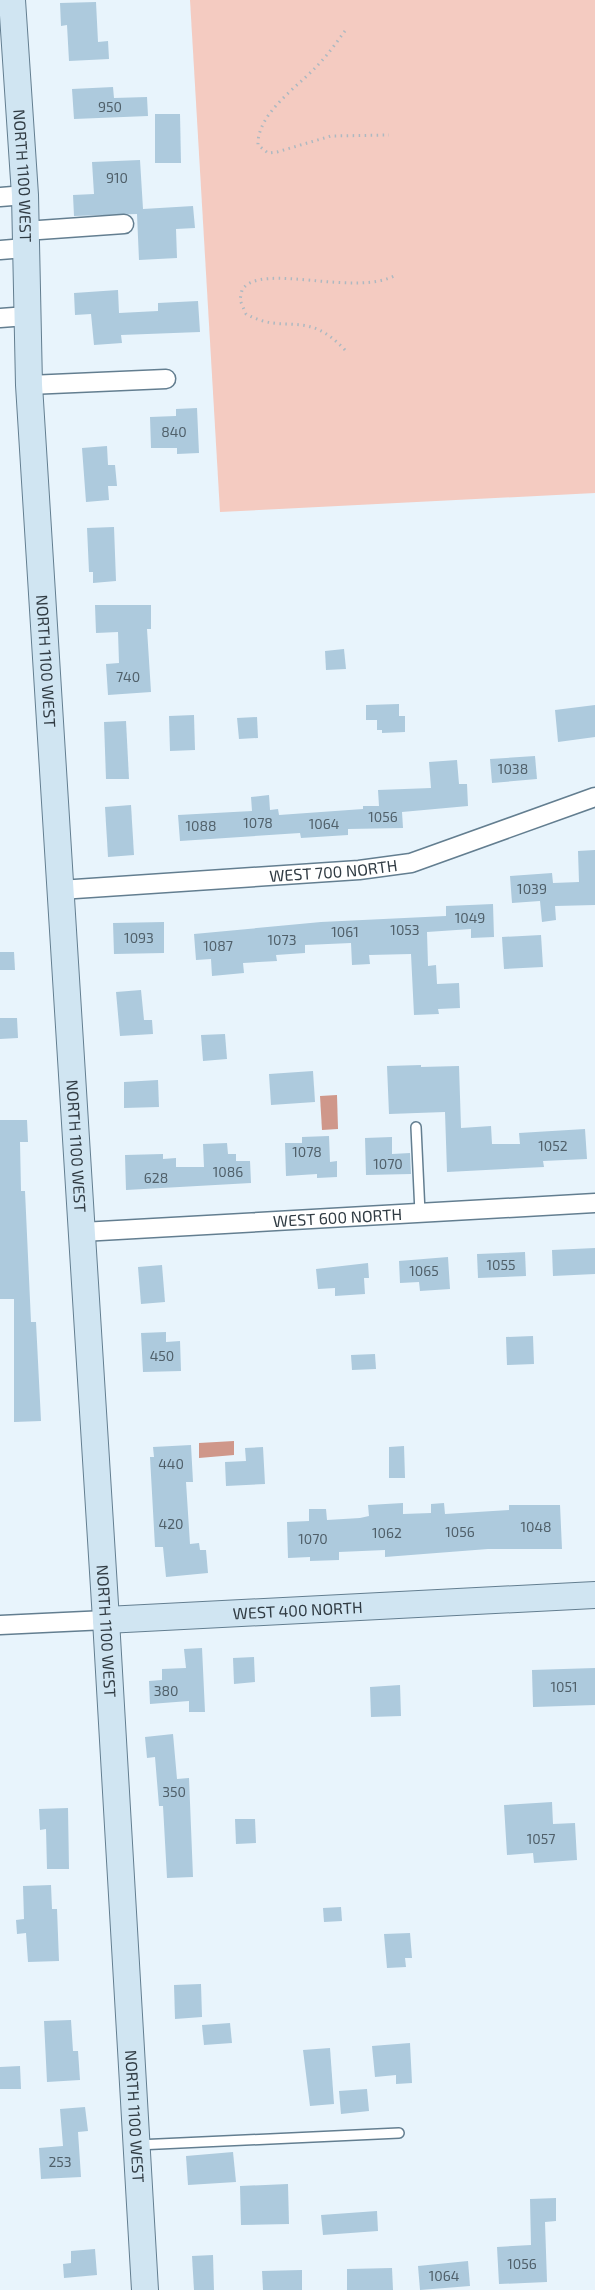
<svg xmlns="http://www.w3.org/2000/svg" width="595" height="2290" font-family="'Exo 2',sans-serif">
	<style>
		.green { fill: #f4cbc1 }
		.water { fill: #cf978a }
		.building { fill: #adcadd }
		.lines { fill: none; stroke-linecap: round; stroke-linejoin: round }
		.lane-casing { stroke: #637e90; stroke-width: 12 }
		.street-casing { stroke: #637e90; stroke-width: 21 }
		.secondary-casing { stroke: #637e90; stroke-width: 28 }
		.path { stroke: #adb9c1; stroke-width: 3; stroke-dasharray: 1.5 4.5; stroke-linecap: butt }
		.lane { stroke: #fff; stroke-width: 9 }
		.street { stroke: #fff; stroke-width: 18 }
		.secondary { stroke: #d0e5f2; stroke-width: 26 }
		.labels { text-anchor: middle; stroke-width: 5; stroke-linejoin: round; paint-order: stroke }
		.number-label { font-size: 14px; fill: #50606a }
		.street-label { font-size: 16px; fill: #313c44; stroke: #e8f4fc }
	</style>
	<rect width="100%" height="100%" fill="#e8f4fc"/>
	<!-- green -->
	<polygon class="green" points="190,0 595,0 595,493 220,512"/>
	<!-- water -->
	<g class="water">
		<polygon points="337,1095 338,1129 322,1130 320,1096"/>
		<polygon points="234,1441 234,1455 199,1458 199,1443"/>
	</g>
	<!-- building -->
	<g class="building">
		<polygon points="96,2 98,42 108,41 109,59 69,61 67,25 61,26 60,3"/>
		<polygon points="113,87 114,98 147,97 148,116 74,119 72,89"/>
		<polygon points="155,114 180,114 181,163 155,163"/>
		<polygon points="140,160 143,209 193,206 195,228 176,229 177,258 139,260 137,214 74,216 73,195 94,194 92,162"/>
		<polygon points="118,290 119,313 158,311 158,303 198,301 200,332 121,335 122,343 94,345 91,314 75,315 74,293"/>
		<polygon points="197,408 199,453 177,454 177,448 151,448 150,417 176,416 176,409"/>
		<polygon points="107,446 108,465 115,465 117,486 108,486 109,500 86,502 82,448"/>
		<polygon points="114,527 116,581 93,583 93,572 89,572 87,528"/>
		<polygon points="95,605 151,605 151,629 147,629 151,692 108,695 106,664 119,663 118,632 96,633"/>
		<polygon points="344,649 346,669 326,670 325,651"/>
		<polygon points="399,704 399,716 405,716 405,732 382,733 382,730 377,730 377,720 366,720 366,705"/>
		<polygon points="595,705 595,737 558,742 555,710"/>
		<polygon points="194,715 195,750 170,751 169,716"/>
		<polygon points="257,717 258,738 239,739 237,718"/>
		<polygon points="126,721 129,779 106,779 104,722"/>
		<polygon points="535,756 537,779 492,783 490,759"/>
		<polygon points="457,760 459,784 467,784 468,806 402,812 403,828 348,829 348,835 301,838 300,833 180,841 178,815 252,811 251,797 269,795 270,810 278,809 279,815 363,809 363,806 379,806 378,790 431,788 429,762"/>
		<polygon points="131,805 134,855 108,857 105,807"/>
		<polygon points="595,850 595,905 555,906 556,920 542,922 540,901 512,903 510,876 552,873 553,883 579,882 578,851"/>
		<polygon points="493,904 494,937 471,938 471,929 427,932 428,966 436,965 437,984 459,983 460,1008 438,1009 439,1014 414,1015 411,954 369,955 370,964 352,965 351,943 305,945 305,953 276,955 277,961 243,963 244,973 212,976 211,959 196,960 194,934 321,922 446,916 446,906"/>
		<polygon points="164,922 164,953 114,954 113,923"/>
		<polygon points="541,935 543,967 504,969 502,937"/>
		<polygon points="0,952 14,952 15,970 0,970"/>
		<polygon points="141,990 144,1020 152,1020 153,1034 120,1036 116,992"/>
		<polygon points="0,1018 17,1018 18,1038 0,1039"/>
		<polygon points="225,1034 227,1059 203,1061 201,1035"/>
		<polygon points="421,1065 421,1067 459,1066 461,1128 491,1126 492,1144 520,1144 519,1133 585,1129 587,1159 543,1161 544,1167 447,1172 445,1112 389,1114 387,1066"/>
		<polygon points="313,1071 315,1102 271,1105 269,1074"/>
		<polygon points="158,1080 159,1107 124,1108 124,1082"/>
		<polygon points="0,1120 27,1120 28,1142 20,1142 21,1191 25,1191 31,1322 36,1322 41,1421 14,1422 14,1299 0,1299"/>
		<polygon points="329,1136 330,1162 337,1161 337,1177 317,1178 317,1174 286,1176 285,1143 302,1143 302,1137"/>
		<polygon points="392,1137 392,1154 410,1153 411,1174 366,1175 365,1138"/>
		<polygon points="227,1143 228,1154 236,1154 236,1161 250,1161 251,1183 126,1190 125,1155 163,1154 163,1159 176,1158 176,1167 204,1167 203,1144"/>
		<polygon points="595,1248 595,1274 553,1276 552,1250"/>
		<polygon points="525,1252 526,1276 478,1278 477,1254"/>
		<polygon points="448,1257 450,1289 420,1291 419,1282 400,1283 399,1261"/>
		<polygon points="368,1263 369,1278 364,1278 365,1294 335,1296 335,1288 318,1289 316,1269"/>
		<polygon points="162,1265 165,1302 141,1304 138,1267"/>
		<polygon points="166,1332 166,1342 180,1341 181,1371 143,1372 141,1333"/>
		<polygon points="533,1336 534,1364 507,1365 506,1337"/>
		<polygon points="375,1354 376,1369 352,1370 351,1355"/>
		<polygon points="191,1445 193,1482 186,1482 190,1544 199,1543 200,1550 206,1550 208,1573 166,1577 163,1547 155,1547 150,1457 154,1457 153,1447"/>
		<polygon points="404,1446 405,1478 389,1478 389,1447"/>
		<polygon points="263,1447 265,1484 226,1486 225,1462 246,1461 245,1448"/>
		<polygon points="403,1503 403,1514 431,1513 431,1504 444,1503 445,1514 509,1510 509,1505 560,1505 562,1549 488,1549 385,1557 385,1550 339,1552 339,1560 310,1561 310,1557 288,1558 287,1522 309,1521 309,1509 326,1509 327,1520 360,1518 369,1516 368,1505"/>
		<polygon points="202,1648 205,1712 189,1712 189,1701 150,1704 149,1681 162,1680 162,1669 186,1668 184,1649"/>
		<polygon points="254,1657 255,1682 234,1684 233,1658"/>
		<polygon points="595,1668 595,1705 533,1707 532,1670"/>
		<polygon points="400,1685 401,1716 371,1717 370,1687"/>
		<polygon points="173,1734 177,1779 189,1778 193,1877 167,1878 163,1806 159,1806 155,1757 147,1758 145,1737"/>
		<polygon points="552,1802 553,1824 575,1823 577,1860 534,1863 533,1853 507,1855 504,1805"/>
		<polygon points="68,1808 69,1869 47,1869 46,1829 40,1830 39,1809"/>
		<polygon points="235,1819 255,1819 256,1843 236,1844"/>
		<polygon points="51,1885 52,1909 57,1909 59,1961 28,1962 26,1933 17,1934 16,1920 24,1919 23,1886"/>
		<polygon points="341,1907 342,1921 324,1922 323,1908"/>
		<polygon points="410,1933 412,1958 405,1958 406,1967 387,1968 384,1934"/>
		<polygon points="201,1984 202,2017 175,2019 174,1985"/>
		<polygon points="71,2020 73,2051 78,2051 80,2080 47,2082 44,2021"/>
		<polygon points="230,2023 232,2043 204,2045 202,2025"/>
		<polygon points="410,2043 412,2083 396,2084 396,2075 375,2077 372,2046"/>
		<polygon points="330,2048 334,2104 310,2106 303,2050"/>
		<polygon points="20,2066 21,2089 0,2089 0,2067"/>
		<polygon points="367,2089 369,2111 341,2114 339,2091"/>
		<polygon points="85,2107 88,2131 78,2132 81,2177 41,2179 39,2148 63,2146 60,2109"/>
		<polygon points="233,2152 236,2182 188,2185 186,2156"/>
		<polygon points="288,2184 289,2224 241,2225 240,2186"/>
		<polygon points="556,2198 556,2221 545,2222 547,2282 499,2284 497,2247 531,2245 530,2199"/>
		<polygon points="377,2211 378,2231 323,2235 321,2215"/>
		<polygon points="95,2249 97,2275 64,2278 63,2264 71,2263 71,2251"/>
		<polygon points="213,2255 214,2290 194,2290 192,2256"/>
		<polygon points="468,2261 470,2286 420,2290 418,2266"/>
		<polygon points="392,2268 393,2290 347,2290 347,2269"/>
		<polygon points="302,2270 302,2290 263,2290 262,2271"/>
	</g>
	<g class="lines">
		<defs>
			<g id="lane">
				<polyline points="416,1127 420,1213"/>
				<polyline points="137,2145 399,2133"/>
			</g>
			<g id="street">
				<polyline points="0,197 25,195"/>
				<polyline points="25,231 124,224"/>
				<polyline points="0,250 25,248"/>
				<polyline points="0,318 27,316"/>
				<polyline points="29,385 166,379"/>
				<path id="s1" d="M60 890 359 870 411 863 595 797"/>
				<path id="s2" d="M82 1232 595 1203"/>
				<polyline points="0,1625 106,1620"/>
			</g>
			<g id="secondary">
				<path id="s3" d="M12 0 25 195 29 385 106 1620 145 2290"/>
				<path id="s4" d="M106 1620 595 1595"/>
			</g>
		</defs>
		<!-- lane casing -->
		<use href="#lane" class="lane-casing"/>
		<!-- street casing -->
		<use href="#street" class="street-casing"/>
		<!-- secondary casing -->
		<use href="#secondary" class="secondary-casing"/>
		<!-- path -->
		<g class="path">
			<path d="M345 31C336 43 327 56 316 67 296 88 257 114 258 145L268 153 277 152 331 136 389 135"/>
			<path d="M345 350C306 308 286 336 246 314L240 300 242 290C260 261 355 298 396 275"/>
		</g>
		<!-- lane -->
		<use href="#lane" class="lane"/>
		<!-- street -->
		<use href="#street" class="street"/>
		<!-- secondary -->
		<use href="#secondary" class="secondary"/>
	</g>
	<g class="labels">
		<!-- number labels -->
		<g class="number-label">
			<text x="110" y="112">950</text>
			<text x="117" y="183">910</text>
			<text x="174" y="437">840</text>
			<text x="128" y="682">740</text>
			<text x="513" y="774">1038</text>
			<text x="383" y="822">1056</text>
			<text x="258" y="828">1078</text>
			<text x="324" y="829">1064</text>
			<text x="201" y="831">1088</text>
			<text x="532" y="894">1039</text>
			<text x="470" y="923">1049</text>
			<text x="405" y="935">1053</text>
			<text x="345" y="937">1061</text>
			<text x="139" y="943">1093</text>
			<text x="282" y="945">1073</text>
			<text x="218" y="951">1087</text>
			<text x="553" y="1151">1052</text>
			<text x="307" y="1157">1078</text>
			<text x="388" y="1169">1070</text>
			<text x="228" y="1177">1086</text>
			<text x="156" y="1183">628</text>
			<text x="501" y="1270">1055</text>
			<text x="424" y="1276">1065</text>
			<text x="162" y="1361">450</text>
			<text x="171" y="1469">440</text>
			<text x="171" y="1529">420</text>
			<text x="536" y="1532">1048</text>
			<text x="460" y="1537">1056</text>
			<text x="387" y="1538">1062</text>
			<text x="313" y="1544">1070</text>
			<text x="564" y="1692">1051</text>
			<text x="166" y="1696">380</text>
			<text x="174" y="1797">350</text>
			<text x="541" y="1844">1057</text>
			<text x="60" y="2167">253</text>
			<text x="522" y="2269">1056</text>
			<text x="444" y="2281">1064</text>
		</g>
		<!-- street labels -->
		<g class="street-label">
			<text dy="6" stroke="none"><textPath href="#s3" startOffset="176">NORTH 1100 WEST</textPath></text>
			<text dy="6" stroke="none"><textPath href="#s3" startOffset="662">NORTH 1100 WEST</textPath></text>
			<text dy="6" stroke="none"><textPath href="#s1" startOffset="274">WEST 700 NORTH</textPath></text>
			<text dy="6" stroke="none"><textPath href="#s3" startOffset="1148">NORTH 1100 WEST</textPath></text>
			<text dy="6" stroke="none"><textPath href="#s2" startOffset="256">WEST 600 NORTH</textPath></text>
			<text dy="6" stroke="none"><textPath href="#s4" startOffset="192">WEST 400 NORTH</textPath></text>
			<text dy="6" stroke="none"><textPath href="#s3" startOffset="1634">NORTH 1100 WEST</textPath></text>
			<text dy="6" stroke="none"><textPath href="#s3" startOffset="2120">NORTH 1100 WEST</textPath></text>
		</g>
	</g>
</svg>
